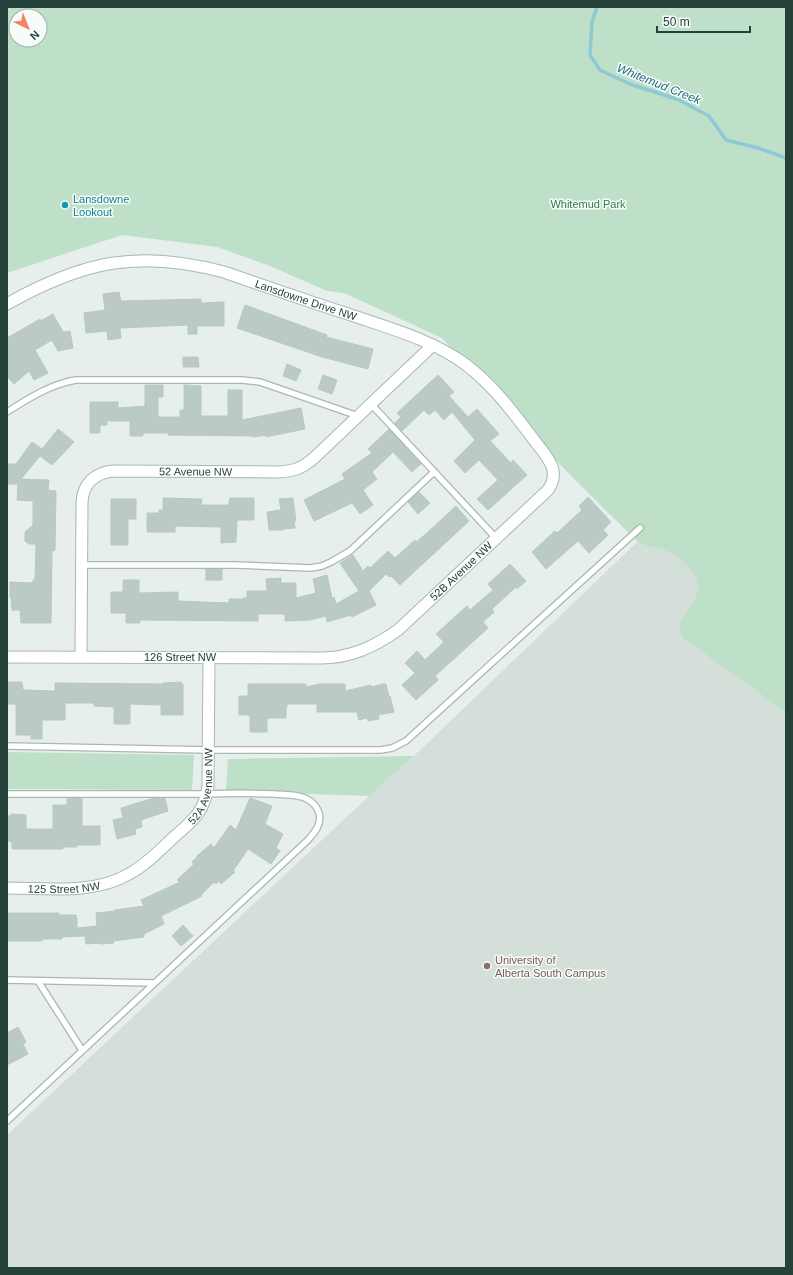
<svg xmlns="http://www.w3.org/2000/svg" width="793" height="1275" font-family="Helvetica,sans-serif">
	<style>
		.built { fill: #d4dfda }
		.green { fill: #bfe0c8; fill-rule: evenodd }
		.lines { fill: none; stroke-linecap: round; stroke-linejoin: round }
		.stream { stroke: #8ec9d4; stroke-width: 3.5 }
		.building { fill: #bbcac4; stroke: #b8c9c2 }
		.lane-casing { stroke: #a8b8b2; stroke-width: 8 }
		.street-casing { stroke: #a8b8b2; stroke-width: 13 }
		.lane { stroke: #fff; stroke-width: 5.5 }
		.street { stroke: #fff; stroke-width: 11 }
		.culture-dot { fill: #0f9aa8; stroke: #f7fbf9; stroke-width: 1.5 }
		.education-dot { fill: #8d6e63; stroke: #f7fbf9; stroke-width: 1.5 }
		.labels { text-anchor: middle; stroke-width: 3; stroke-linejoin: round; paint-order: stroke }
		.culture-label { font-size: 11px; fill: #0d838f; stroke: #f7fbf9; text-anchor: start }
		.park-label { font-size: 11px; fill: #2d7a4b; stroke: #f7fbf9 }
		.street-label { font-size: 11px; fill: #24423a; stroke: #f7fbf9 }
		.education-label { font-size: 11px; fill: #785e54; stroke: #f7fbf9; text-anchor: start }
		.water-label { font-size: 12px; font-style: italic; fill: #1c6f80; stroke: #f7fbf9 }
	</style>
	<rect width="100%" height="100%" fill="#e6efeb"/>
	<!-- built -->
	<polygon class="built" points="786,399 786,1268 7,1268 7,1135 369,796 414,756"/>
	<!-- green -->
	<g class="green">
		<path d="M7 7H786V712L687 641C685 639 682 637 681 634 670 613 719 597 687 566 682 560 672 552 664 550 661 548 656 548 652 547 647 546 643 544 638 542L571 476 442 338 344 293 327 291 270 266 217 247 122 235 7 273ZM16 16H40V40H16Z"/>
		<polygon points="7,752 194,755 192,790 7,789"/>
		<polygon points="414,756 369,796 226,791 228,759"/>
	</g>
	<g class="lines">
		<!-- stream -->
		<polyline class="stream" points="597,7 592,22 590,55 600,70 630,84 679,100 709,116 726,140 758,148 786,158"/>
	</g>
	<!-- building -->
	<g class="building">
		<polygon points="119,292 121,301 201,299 201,303 224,302 224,326 197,326 197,334 188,334 188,325 120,328 121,338 108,340 107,331 86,333 84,313 105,310 103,294"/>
		<polygon points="245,305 327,335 326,337 373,349 368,369 322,357 237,328"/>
		<polygon points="53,314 63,332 70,331 73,348 58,351 52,340 35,350 48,373 34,380 29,371 14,384 7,376 7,338 40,319 41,321"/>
		<polygon points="183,357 198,357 199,367 183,367"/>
		<polygon points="287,364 301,370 296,381 283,376"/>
		<polygon points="323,375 337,380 332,394 318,389"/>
		<polygon points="438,375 454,392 449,396 468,417 477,409 499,434 490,441 511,463 513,460 527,475 488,510 477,499 498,480 479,460 465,473 454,461 475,440 452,412 444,420 435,410 429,415 424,410 402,431 395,423 401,417 397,413"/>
		<polygon points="145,385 163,385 163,397 158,397 158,417 180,417 180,410 184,410 184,385 201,386 201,416 228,416 228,390 242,390 242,420 301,408 305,429 266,437 266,435 253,437 253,436 168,435 168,433 143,433 143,436 130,436 130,421 107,421 107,425 100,425 100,433 90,433 90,402 118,402 118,408 145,406"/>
		<polygon points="58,429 74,442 52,465 40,456 21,479 49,480 48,490 56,491 55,550 52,551 51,623 21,623 20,610 12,610 11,598 10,597 10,582 33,583 33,580 35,580 36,544 29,544 25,541 25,532 33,525 33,501 17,500 18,484 7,484 7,464 16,464 32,442 42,449"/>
		<polygon points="389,429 421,464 412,472 393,452 372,472 377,479 363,490 373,505 360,514 352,503 314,521 304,500 345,479 342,474 372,453 368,449"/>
		<polygon points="419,492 430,503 418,514 408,502"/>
		<polygon points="588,497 611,522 603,530 608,535 589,553 578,541 546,569 532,552 555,531 557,533 582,510 579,506"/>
		<polygon points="163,498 202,499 201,505 229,505 229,500 230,500 230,498 254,498 254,520 237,520 236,542 221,543 221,527 175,526 175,532 147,532 147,513 159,513 159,510 163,510"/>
		<polygon points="293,498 296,521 294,521 295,528 283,529 283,530 269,530 267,512 281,510 279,499"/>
		<polygon points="111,499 136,499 136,519 128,519 128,545 111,545"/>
		<polygon points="456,506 469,521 400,585 391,576 389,577 386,574 369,591 376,605 352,617 351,615 327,622 326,616 310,620 285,621 285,614 258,614 258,621 140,620 140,623 126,623 126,613 111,613 111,592 123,592 123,580 139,580 139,593 178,592 178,601 229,603 229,599 244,599 243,598 247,598 247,591 267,591 266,579 281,578 281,583 296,583 296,598 316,593 313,579 327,575 332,598 334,597 336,604 359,591 340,563 353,555 363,571 368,566 370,568 388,551 395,558 415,540 416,542 427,533"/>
		<polygon points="510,564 526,581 517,589 516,587 492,609 494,612 483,622 488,628 435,676 438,680 416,700 402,685 415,673 405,663 417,651 425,660 444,642 436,634 467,606 470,610 493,590 488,584"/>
		<rect x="206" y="569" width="16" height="11"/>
		<polygon points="7,682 22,682 23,690 55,691 55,683 163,684 163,683 181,682 181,684 183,684 183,715 161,715 161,705 130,704 130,724 114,724 114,707 94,706 94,703 65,703 65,720 42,720 42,739 31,739 31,735 16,735 16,704 7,704"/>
		<polygon points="248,684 306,684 306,687 320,684 345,684 345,691 371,685 371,687 383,684 386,684 389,697 390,696 394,712 378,715 379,719 368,721 367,718 359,720 357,712 317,712 317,704 287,704 287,707 286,707 286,718 267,718 267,732 250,732 250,715 239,715 239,696 248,696"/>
		<polygon points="67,798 82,798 82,826 100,826 100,845 77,845 77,847 63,847 63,849 12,849 12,842 7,841 7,816 11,816 11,814 26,815 26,829 53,829 53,805 67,805"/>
		<polygon points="154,798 165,798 168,811 141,820 142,827 135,829 136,834 117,839 113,820 123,818 121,808"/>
		<polygon points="250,798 272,806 265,824 283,834 276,848 280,851 271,864 248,849 233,871 235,872 221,884 219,881 216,884 214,882 201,895 202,896 161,916 164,924 144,934 144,937 113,941 114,943 100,944 100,943 86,944 85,936 62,937 62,939 42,939 42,941 7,941 7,913 59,913 59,915 76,915 76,918 77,918 77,928 97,926 96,913 115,911 115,910 144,906 141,900 180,882 177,880 194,864 192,862 197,857 197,856 211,844 214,848 230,825 236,830"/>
		<polygon points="183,925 193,936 181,946 172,936"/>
		<polygon points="18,1027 26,1042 23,1044 28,1054 7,1065 7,1033"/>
	</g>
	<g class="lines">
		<defs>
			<g id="lane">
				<polyline points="371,404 496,538"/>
				<path d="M7 412C29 398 51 384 76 380H242L260 382 358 416"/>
				<polyline points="82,565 235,565 311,568 322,566 331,562 350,551 434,472"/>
				<polyline points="7,746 208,750 381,750 392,748 406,741 640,528"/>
				<path d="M7 794H206C229 793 251 793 274 794 285 795 298 794 307 799 313 802 317 807 319 813 322 824 315 832 308 840L7 1121"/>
				<polyline points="7,980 154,983"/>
				<polyline points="38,981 82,1050"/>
			</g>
			<g id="street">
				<path id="s1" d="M7 304C83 261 139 249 224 272 267 287 310 302 354 316 392 329 432 340 465 364 493 385 513 412 534 440 546 456 562 470 548 490L398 630C374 647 350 658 321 658L7 657"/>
				<path id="s2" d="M81 656 82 502C83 483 95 473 113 471L278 472C294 471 301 469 314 458L433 345"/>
				<path id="s3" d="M7 888C47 888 93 895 129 874 146 865 160 850 174 837 193 820 204 813 208 786L209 657"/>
			</g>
		</defs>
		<!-- lane casing -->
		<use href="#lane" class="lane-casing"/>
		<!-- street casing -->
		<use href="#street" class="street-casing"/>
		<!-- lane -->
		<use href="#lane" class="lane"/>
		<!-- street -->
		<use href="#street" class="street"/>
	</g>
	<!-- markers -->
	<circle class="culture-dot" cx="65" cy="205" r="4"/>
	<circle class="education-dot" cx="487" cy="966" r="4"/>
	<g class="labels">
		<!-- culture labels -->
		<g class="culture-label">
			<text x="73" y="203">Lansdowne<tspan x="73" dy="13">Lookout</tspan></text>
		</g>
		<!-- park labels -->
		<g class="park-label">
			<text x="588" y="208">Whitemud Park</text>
		</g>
		<!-- street labels -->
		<g class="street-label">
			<text dy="4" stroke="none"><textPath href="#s1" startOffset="313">Lansdowne Drive NW</textPath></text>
			<text dy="4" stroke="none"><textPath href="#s2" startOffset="285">52 Avenue NW</textPath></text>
			<text transform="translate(461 571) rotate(-43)" y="4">52B Avenue NW</text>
			<text x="180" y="661">126 Street NW</text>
			<text dy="4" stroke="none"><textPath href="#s3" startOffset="244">52A Avenue NW</textPath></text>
			<text dy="4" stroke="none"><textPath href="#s3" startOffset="57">125 Street NW</textPath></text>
		</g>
		<!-- education labels -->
		<g class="education-label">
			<text x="495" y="964">University of<tspan x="495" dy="13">Alberta South Campus</tspan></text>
		</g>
		<!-- water labels -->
		<g class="water-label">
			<text transform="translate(659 84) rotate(22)" y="4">Whitemud Creek</text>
		</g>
	</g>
	<!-- border -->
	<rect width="793" height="1275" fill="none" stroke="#24423a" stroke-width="16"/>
	<!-- north arrow -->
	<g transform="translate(28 28) rotate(137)"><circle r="19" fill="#f7fbf9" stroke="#a3b1ad"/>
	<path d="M0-3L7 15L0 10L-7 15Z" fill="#f4845f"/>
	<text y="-6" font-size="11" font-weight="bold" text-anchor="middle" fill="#24423a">N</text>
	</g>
	<!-- scale -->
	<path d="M657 26v6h93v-6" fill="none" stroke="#24423a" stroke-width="2"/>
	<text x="663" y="26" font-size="12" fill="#24423a" stroke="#f7fbf9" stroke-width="3" paint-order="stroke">50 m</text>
</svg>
